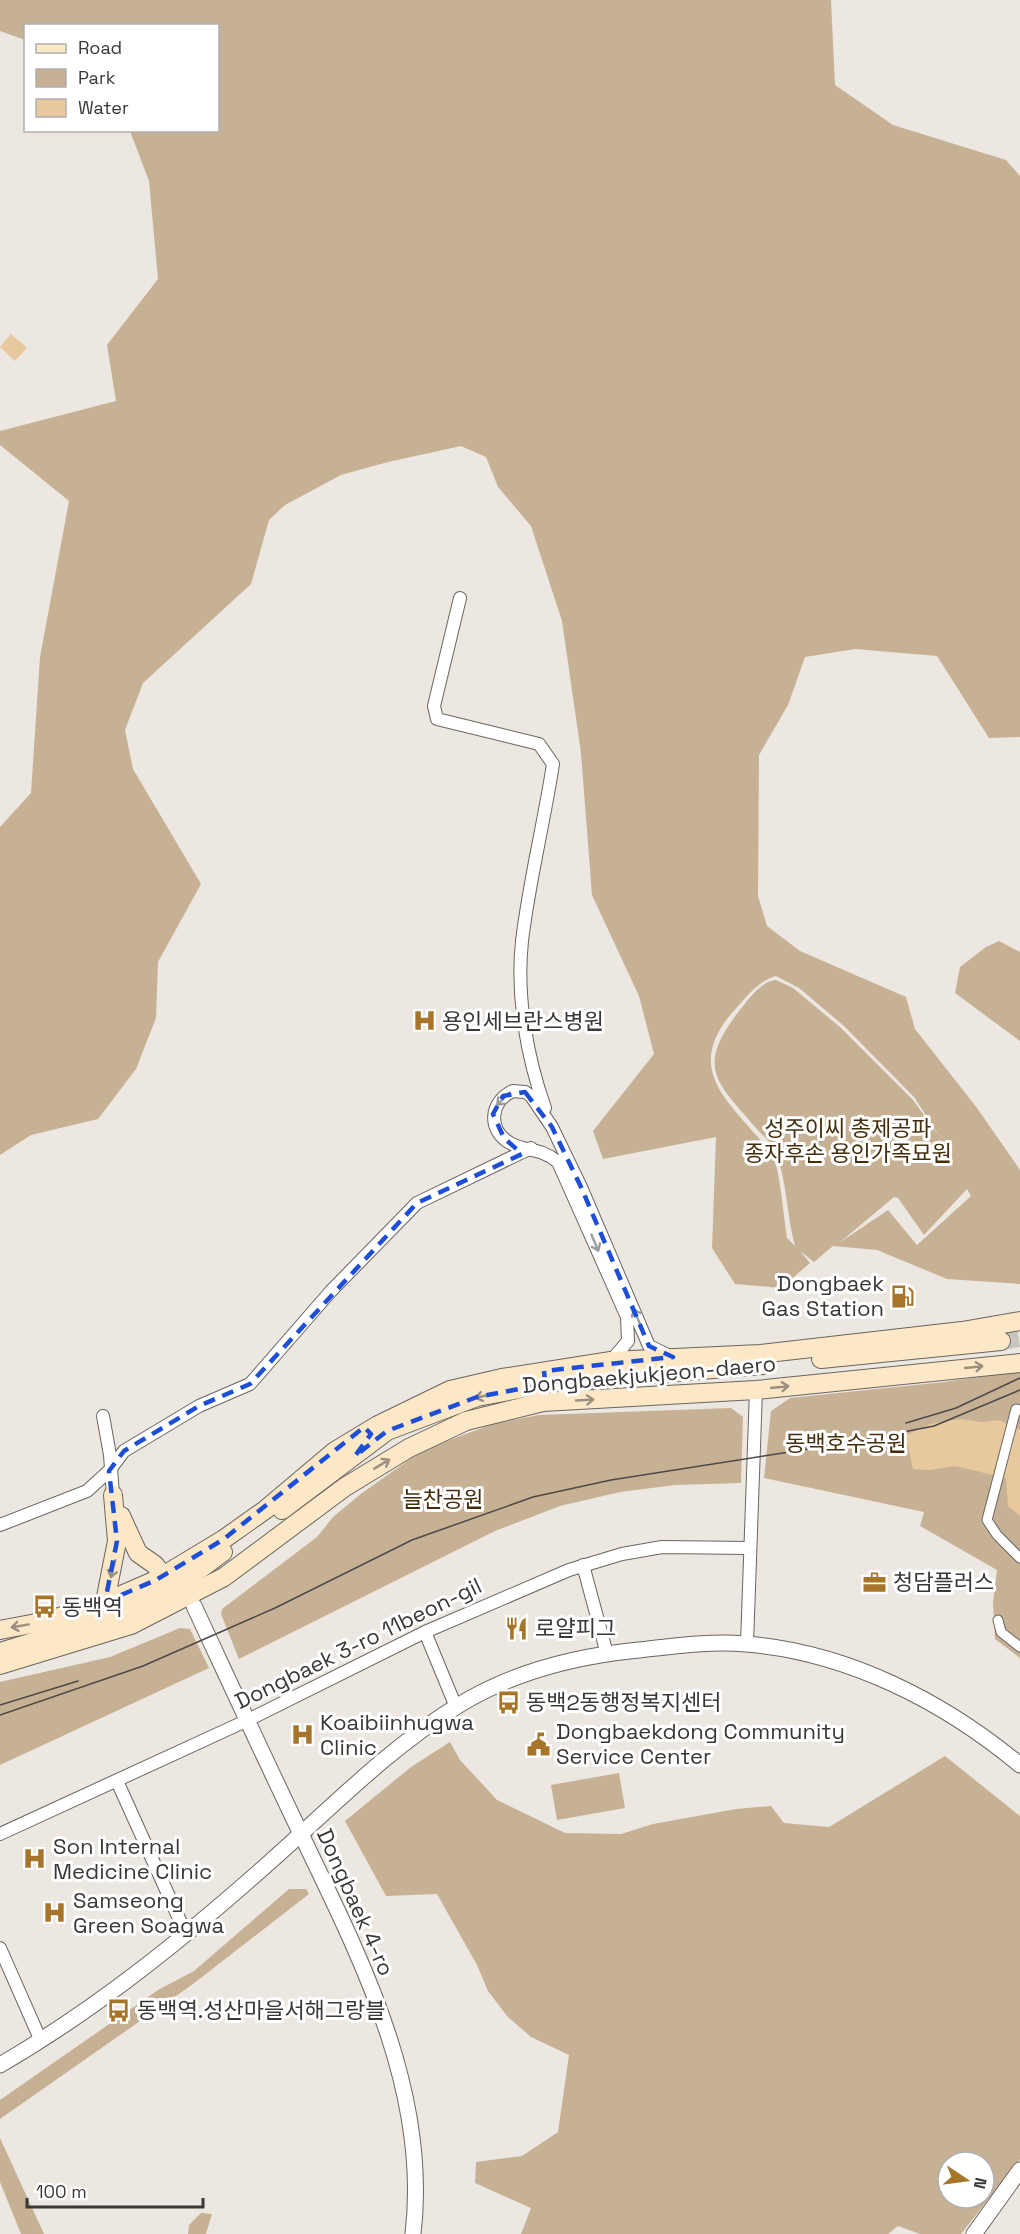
<svg xmlns="http://www.w3.org/2000/svg" width="1020" height="2234" font-family="'Space Grotesk','Noto Sans KR',sans-serif">
	<style>
		.green { fill: #c7b195; fill-rule: evenodd }
		.water { fill: #e8c89d }
		.lines { fill: none; stroke-linecap: round; stroke-linejoin: round }
		.secondary-tunnel { stroke: #c8c4be; stroke-width: 18; stroke-dasharray: 18 9; stroke-linecap: butt }
		.pedestrian-casing { stroke: #6a655f; stroke-width: 11 }
		.minor-casing { stroke: #6a655f; stroke-width: 14 }
		.tertiary-casing { stroke: #6a655f; stroke-width: 17 }
		.secondary-casing { stroke: #6a655f; stroke-width: 20 }
		.pedestrian { stroke: #fff; stroke-width: 9 }
		.minor { stroke: #fff; stroke-width: 12 }
		.tertiary { stroke: #fff; stroke-width: 15 }
		.secondary { stroke: #fce7c7; stroke-width: 18 }
		.tram { stroke: #4c4a48; stroke-width: 1.5 }
		.oneway { stroke: #9c9c9a }
		.oneway2 { stroke: #9b907e }
		.marked { fill: none; stroke: #1d4ed8; stroke-width: 4.5; stroke-dasharray: 12 8; stroke-linejoin: round }
		.labels { text-anchor: middle; stroke-width: 6; stroke-linejoin: round; paint-order: stroke }
		.poi-label { font-size: 22px; fill: #3a3836; stroke: #fff; text-anchor: start }
		.park-label { font-size: 22px; fill: #442e0c; stroke: #fff }
		.street-label { font-size: 22px; fill: #3a3836; stroke: #fff }
	</style>
	<rect width="100%" height="100%" fill="#ece7e0"/>
	<!-- green -->
	<g class="green">
		<path d="M0 0H831L835 85 893 125 1006 160 1020 176V737L989 738 937 656 855 649 805 657 788 705 759 755 758 896 767 926 800 951 906 997 915 1029 977 1108 1020 1170V1284L947 1279 877 1250 833 1246 814 1262 800 1251 810 1263 781 1288 735 1284 712 1248 716 1137 603 1159 593 1131 654 1054 639 996 592 895 581 753 562 621 531 526 498 487 486 457 461 446 388 462 341 475 285 505 269 520 251 584 143 683 125 730 133 769 201 884 158 962 156 1018 136 1069 98 1119 31 1135 0 1155V827L31 793 40 657 69 501 0 445V431L116 401 107 345 158 279 149 181 130 131 218 130V26H26L25 40 0 31ZM776 976 799 988 844 1026 914 1097 940 1137 913 1100 840 1027 793 988 776 980C761 981 748 1000 739 1011 696 1067 715 1081 756 1128 762 1135 773 1144 776 1152 787 1182 787 1217 795 1246L787 1238C784 1219 780 1171 773 1156 770 1149 761 1141 756 1135 720 1094 689 1065 731 1014 744 1000 757 981 776 976ZM967 1189 971 1196 917 1245 888 1210 839 1243 894 1197 898 1198 924 1235Z"/>
		<polygon points="999,941 1020,952 1020,1041 955,993 960,967 986,947"/>
		<polygon points="1020,1371 1020,1658 995,1639 993,1603 997,1570 920,1526 924,1512 764,1478 771,1411 790,1398 944,1382"/>
		<polygon points="731,1408 743,1417 741,1483 675,1485 620,1492 560,1506 495,1531 239,1659 221,1614 222,1609 317,1537 333,1517 362,1493 416,1455 444,1442 493,1424 539,1415"/>
		<polygon points="180,1628 190,1629 209,1668 0,1765 0,1682 110,1657"/>
		<path d="M450 1742 460 1760 497 1800 565 1833 621 1834 653 1824 736 1809 771 1806 784 1823 829 1827 945 1756 1020 1816V2159L961 2234H920L898 2226 888 2234H521L531 2208 475 2183 476 2162 522 2156 558 2132 569 2055 531 2037 507 2016 488 1991 477 1965 437 1894 386 1896 345 1821 411 1767ZM948 2162H984V2198H948Z"/>
		<polygon points="619,1773 625,1808 557,1820 551,1785"/>
		<polygon points="289,1889 306,1889 309,1894 193,1984 0,2119 0,2100 158,1990 194,1971"/>
		<polygon points="0,2138 44,2234 21,2234 0,2182"/>
		<polygon points="201,2213 212,2214 206,2234 188,2234 189,2225"/>
	</g>
	<!-- water -->
	<g class="water">
		<polygon points="11,334 27,348 15,361 0,347"/>
		<polygon points="962,1419 982,1422 999,1420 1020,1430 1020,1516 1008,1506 1006,1478 955,1466 930,1470 913,1469 908,1447 897,1439 933,1423"/>
	</g>
	<g class="lines">
		<!-- secondary-tunnel -->
		<polyline class="secondary-tunnel" points="1001,1341 1020,1338"/>
		<defs>
			<g id="pedestrian">
				<polyline points="1020,1410 1016,1409 987,1520 997,1535 1020,1558"/>
				<polyline points="998,1620 1001,1632 1020,1647"/>
			</g>
			<g id="minor">
				<path d="M460 598 434 706 437 719 539 744 553 764C544 823 529 882 522 941 516 997 527 1057 545 1108"/>
				<path d="M611 1361 628 1341 627 1317 558 1162C538 1146 527 1153 510 1143 487 1130 490 1101 513 1091L525 1092 531 1096 552 1127 581 1187 649 1346 672 1357"/>
				<polyline points="103,1416 110,1455 113,1495"/>
				<polyline points="0,1525 87,1491 109,1471 124,1451 199,1406 250,1384 331,1291 417,1203 531,1148"/>
				<polyline points="583,1565 607,1654"/>
				<polyline points="425,1632 456,1707"/>
				<polyline points="747,1644 756,1390"/>
				<polyline points="117,1781 186,1934"/>
				<polyline points="0,1834 248,1720 425,1632 569,1570 622,1554 662,1547 750,1548"/>
				<polyline points="0,1948 41,2041"/>
			</g>
			<g id="tertiary">
				<path d="M194 1606C229 1681 264 1757 300 1832 360 1957 430 2091 413 2234"/>
				<path d="M0 2065C98 2008 187 1936 271 1861 332 1807 389 1748 459 1705 513 1672 576 1656 639 1650 674 1646 711 1641 746 1644 847 1652 943 1701 1020 1765"/>
				<polyline points="974,2234 1020,2170"/>
			</g>
			<g id="secondary">
				<polyline points="821,1359 1001,1341"/>
				<polyline points="282,1510 387,1431 477,1397 562,1381 763,1365"/>
				<polyline points="121,1516 138,1553 155,1565 163,1576"/>
				<polyline points="105,1602 117,1541 113,1495"/>
				<polyline points="0,1630 47,1621 105,1602 156,1580 224,1539 265,1510 335,1451 378,1425 450,1390 502,1378 611,1361 760,1354 962,1331 1020,1321"/>
				<path d="M0 1652C62 1634 125 1612 182 1581 196 1573 210 1562 223 1552"/>
				<polyline points="0,1665 131,1625 224,1577 345,1487 409,1448 466,1421 543,1402 756,1390 1020,1363"/>
			</g>
		</defs>
		<!-- pedestrian casing -->
		<use href="#pedestrian" class="pedestrian-casing"/>
		<!-- minor casing -->
		<use href="#minor" class="minor-casing"/>
		<!-- tertiary casing -->
		<use href="#tertiary" class="tertiary-casing"/>
		<!-- secondary casing -->
		<use href="#secondary" class="secondary-casing"/>
		<!-- pedestrian -->
		<use href="#pedestrian" class="pedestrian"/>
		<!-- minor -->
		<use href="#minor" class="minor"/>
		<!-- tertiary -->
		<use href="#tertiary" class="tertiary"/>
		<!-- secondary -->
		<use href="#secondary" class="secondary"/>
		<!-- tram -->
		<g class="tram">
			<polyline points="906,1423 956,1408 1020,1378"/>
			<polyline points="0,1705 78,1681"/>
			<polyline points="0,1715 143,1666 275,1608 412,1540 533,1497 611,1480 847,1443 934,1426 1020,1390"/>
		</g>
	</g>
	<!-- one-way arrows -->
	<defs><path id="oneway-shaft" d="M-6 0H5M1.5-3L5.5 0L1.5 3" fill="none" stroke-width="1.6" stroke-linecap="round" stroke-linejoin="round" transform="scale(1.5)"/></defs>
	<g class="oneway">
		<use href="#oneway-shaft" transform="translate(503 1099) rotate(135)"/>
		<use href="#oneway-shaft" transform="translate(595 1243) rotate(67)"/>
		<use href="#oneway-shaft" transform="translate(637 1317) rotate(-113)"/>
	</g>
	<g class="oneway2">
		<use href="#oneway-shaft" transform="translate(974 1367) rotate(-6)"/>
		<use href="#oneway-shaft" transform="translate(780 1387) rotate(-6)"/>
		<use href="#oneway-shaft" transform="translate(484 1396) rotate(167)"/>
		<use href="#oneway-shaft" transform="translate(585 1400) rotate(-3)"/>
		<use href="#oneway-shaft" transform="translate(382 1464) rotate(-31)"/>
		<use href="#oneway-shaft" transform="translate(113 1569) rotate(105)"/>
		<use href="#oneway-shaft" transform="translate(20 1626) rotate(170)"/>
	</g>
	<!-- marked area -->
	<path class="marked" d="M525 1092 552 1127 581 1187 649 1346 673 1357 544 1371 545 1381 556 1382 477 1397 387 1431 355 1456 371 1434 364 1427 224 1539 156 1580 105 1602 117 1541 109 1471 124 1451 199 1406 250 1384 417 1203 522 1154 504 1138 493 1114 503 1096Z"/>
	<!-- icons -->
	<defs>
		<symbol id="hospital-bare" viewBox="-9 -9 18 18"><path d="M-5-5h3v3.5h4V-5h3V5h-3V1.5h-4V5h-3Z" fill="#a6752a" stroke="#fff" stroke-width="2.5" paint-order="stroke"/></symbol>
		<symbol id="fuel-bare" viewBox="-9 -9 18 18"><path d="M-5.5-6h7V0h2V4h1.3V-2.5L3-4.5l.8-.8L6-3V5H2.5V1h-1V6h-7ZM-4.2-4.7v3.2H.2V-4.7Z" fill="#a6752a" stroke="#fff" stroke-width="2.5" paint-order="stroke"/></symbol>
		<symbol id="office-bare" viewBox="-9 -9 18 18"><path d="M-6-3h4V-5.5h4V-3h4V5H-6ZM-1-4.5V-3h2v-1.5ZM-6 0V1H6V0Z" fill="#a6752a" stroke="#fff" stroke-width="2.5" paint-order="stroke"/></symbol>
		<symbol id="bus-bare" viewBox="-9 -9 18 18"><path d="M-5-6H5V4H4V6H2V4H-2V6H-4V4H-5ZM-3.5-4V0h7V-4ZM-3.5 1.2v1.5H-2V1.2ZM2 1.2v1.5H3.5V1.2Z" fill="#a6752a" stroke="#fff" stroke-width="2.5" paint-order="stroke"/></symbol>
		<symbol id="restaurant-bare" viewBox="-9 -9 18 18"><path d="M-5-6h1v4h1v-4h1v4h1v-4h1v5L-1.5 .5V6h-2V.5L-5-1ZM5-6V6H3V1.5H1.5Q1.5-4 5-6Z" fill="#a6752a" stroke="#fff" stroke-width="2.5" paint-order="stroke"/></symbol>
		<symbol id="civic-bare" viewBox="-9 -9 18 18"><path d="M-.6-6.5H3V-4.5H.6V-3L4-1V1h2V6H-6V1h2V-1L-.6-3ZM-1.2 2.5V6h2.4V2.5Z" fill="#a6752a" stroke="#fff" stroke-width="2.5" paint-order="stroke"/></symbol>
	</defs>
	<g fill-rule="evenodd">
		<use href="#hospital-bare" x="408" y="1004" width="33" height="33"/>
		<use href="#fuel-bare" x="886" y="1280" width="33" height="33"/>
		<use href="#office-bare" x="858" y="1566" width="33" height="33"/>
		<use href="#bus-bare" x="28" y="1590" width="33" height="33"/>
		<use href="#restaurant-bare" x="500" y="1612" width="33" height="33"/>
		<use href="#bus-bare" x="492" y="1686" width="33" height="33"/>
		<use href="#hospital-bare" x="286" y="1718" width="33" height="33"/>
		<use href="#civic-bare" x="522" y="1728" width="33" height="33"/>
		<use href="#hospital-bare" x="18" y="1842" width="33" height="33"/>
		<use href="#hospital-bare" x="38" y="1896" width="33" height="33"/>
		<use href="#bus-bare" x="102" y="1994" width="33" height="33"/>
	</g>
	<g class="labels">
		<!-- poi labels -->
		<g class="poi-label">
			<text x="442" y="1029">용인세브란스병원</text>
			<text x="884" y="1291" text-anchor="end">Dongbaek<tspan x="884" dy="25">Gas Station</tspan></text>
			<text x="893" y="1590">청담플러스</text>
			<text x="62" y="1615">동백역</text>
			<text x="535" y="1636">로얄피그</text>
			<text x="526" y="1710">동백2동행정복지센터</text>
			<text x="320" y="1730">Koaibiinhugwa<tspan x="320" dy="25">Clinic</tspan></text>
			<text x="556" y="1739">Dongbaekdong Community<tspan x="556" dy="25">Service Center</tspan></text>
			<text x="53" y="1854">Son Internal<tspan x="53" dy="25">Medicine Clinic</tspan></text>
			<text x="73" y="1908">Samseong<tspan x="73" dy="25">Green Soagwa</tspan></text>
			<text x="137" y="2018">동백역.성산마을서해그랑블</text>
		</g>
		<!-- park labels -->
		<g class="park-label">
			<text x="848" y="1136">성주이씨 총제공파<tspan x="848" dy="25">종자후손 용인가족묘원</tspan></text>
			<text x="846" y="1451">동백호수공원</text>
			<text x="443" y="1507">늘찬공원</text>
		</g>
		<!-- street labels -->
		<g class="street-label">
			<text transform="translate(649 1374) rotate(-5)" y="8">Dongbaekjukjeon-daero</text>
			<text transform="translate(358 1643) rotate(-26)" y="8">Dongbaek 3-ro 11beon-gil</text>
			<text transform="translate(356 1902) rotate(66)" y="8">Dongbaek 4-ro</text>
		</g>
	</g>
	<!-- legend -->
	<rect x="24" y="24" width="195" height="108" fill="#ffffff" stroke="#b0afaf" stroke-width="1.5"/>
	<rect x="36" y="44" width="30" height="9" fill="#fce7c7" stroke="#b0afaf" stroke-width="1.5"/>
	<text x="78" y="54" font-size="18" fill="#3a3836">Road</text>
	<rect x="36" y="69" width="30" height="18" fill="#c7b195" stroke="#b0afaf" stroke-width="1.5"/>
	<text x="78" y="84" font-size="18" fill="#3a3836">Park</text>
	<rect x="36" y="99" width="30" height="18" fill="#e8c89d" stroke="#b0afaf" stroke-width="1.5"/>
	<text x="78" y="114" font-size="18" fill="#3a3836">Water</text>
	<!-- north arrow -->
	<g transform="translate(966 2180) rotate(103)"><circle r="28" fill="#ffffff" stroke="#b0afaf" stroke-width="1.5"/>
	<path d="M0-4.5L10 22L0 15L-10 22Z" fill="#a6752a"/>
	<text y="-9" font-size="16" font-weight="bold" text-anchor="middle" fill="#3a3836">N</text>
	</g>
	<!-- scale -->
	<path d="M27 2198v9h176v-9" fill="none" stroke="#3a3836" stroke-width="3"/>
	<text x="36" y="2198" font-size="18" fill="#3a3836" stroke="#ffffff" stroke-width="4.5" paint-order="stroke">100 m</text>
</svg>
